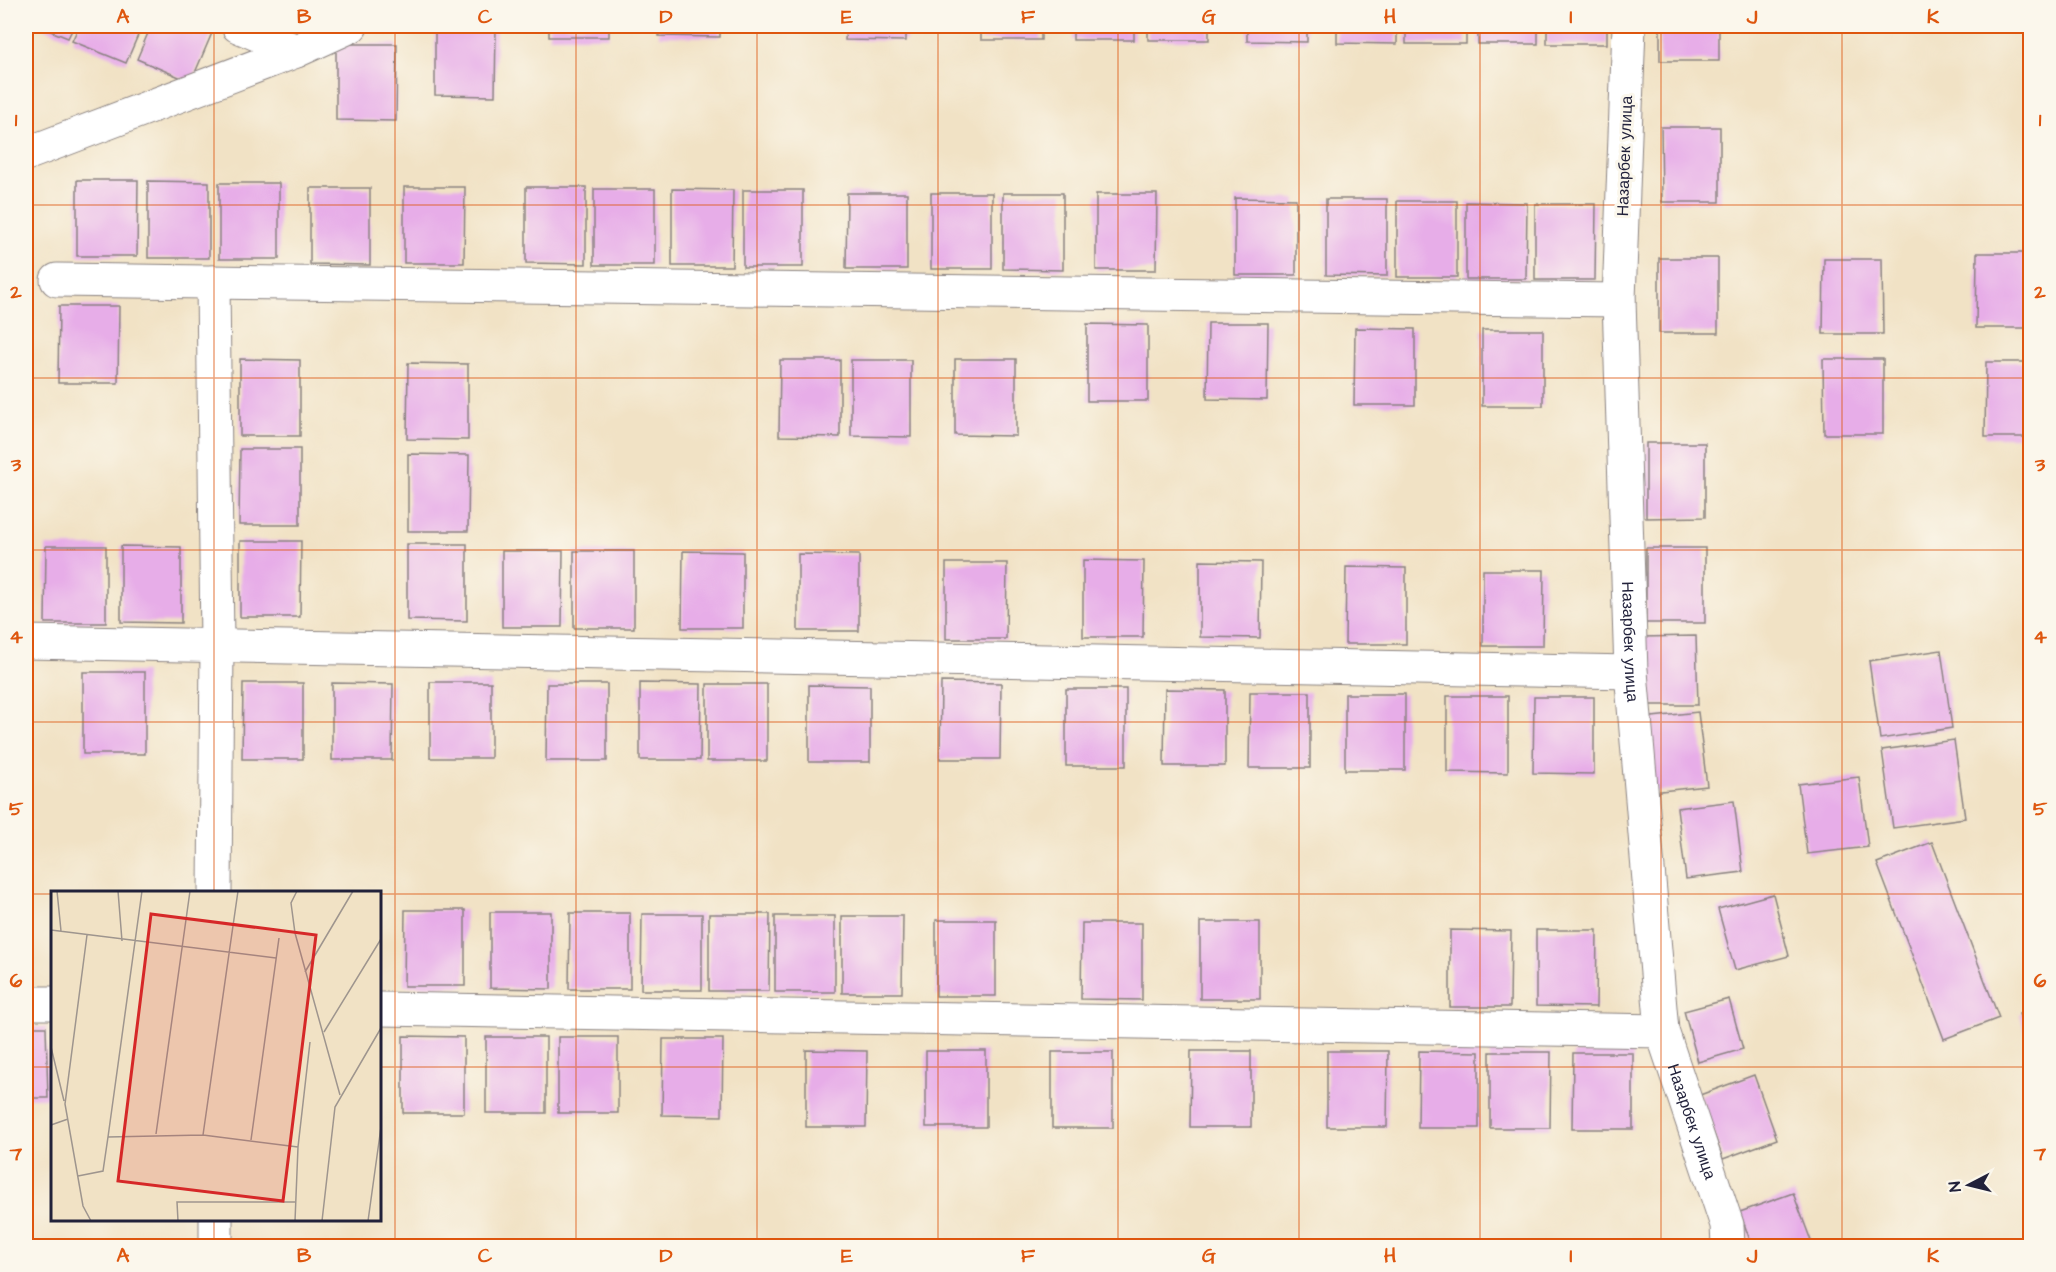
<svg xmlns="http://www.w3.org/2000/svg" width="2056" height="1272" font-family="'Architects Daughter',sans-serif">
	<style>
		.building { fill: #e7ade8 }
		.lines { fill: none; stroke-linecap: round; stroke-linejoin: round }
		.street-casing { stroke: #8a8280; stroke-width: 35 }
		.street { stroke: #fff; stroke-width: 33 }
		.grid { fill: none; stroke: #de560e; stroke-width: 1.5; stroke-opacity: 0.55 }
		.labels { text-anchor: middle; stroke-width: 6; stroke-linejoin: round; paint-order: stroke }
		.street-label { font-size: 16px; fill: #22223b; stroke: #fbf7ec }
		.inset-road { fill: none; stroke: #9e958e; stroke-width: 1.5 }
		.view { fill: #d62828; fill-opacity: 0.15; stroke: #d62828; stroke-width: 3 }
		.inset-edge { fill: none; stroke: #22223b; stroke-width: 3 }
		.neatline { fill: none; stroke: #de560e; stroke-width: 2 }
		.grid-label { font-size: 20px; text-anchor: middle; font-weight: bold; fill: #de560e }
	</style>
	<rect width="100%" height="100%" fill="#fbf7ec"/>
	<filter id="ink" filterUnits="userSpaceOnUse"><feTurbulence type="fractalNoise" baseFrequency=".0167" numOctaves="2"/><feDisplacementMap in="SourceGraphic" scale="12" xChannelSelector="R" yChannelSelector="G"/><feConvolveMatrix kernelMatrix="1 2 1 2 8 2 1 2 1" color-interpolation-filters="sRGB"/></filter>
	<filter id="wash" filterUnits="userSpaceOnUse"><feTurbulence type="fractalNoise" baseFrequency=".008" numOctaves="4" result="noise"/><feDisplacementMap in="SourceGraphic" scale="24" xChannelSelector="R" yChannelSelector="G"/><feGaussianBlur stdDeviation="1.35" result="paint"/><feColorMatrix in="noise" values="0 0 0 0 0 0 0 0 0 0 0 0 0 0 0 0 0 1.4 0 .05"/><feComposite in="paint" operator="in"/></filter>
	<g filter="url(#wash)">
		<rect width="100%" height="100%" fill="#f1e2c5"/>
		<g id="blocks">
			<!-- building -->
			<g class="building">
				<polygon points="38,26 74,26 68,38"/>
				<polygon points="79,26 142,26 126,63 72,41"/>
				<polygon points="151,26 215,26 191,82 137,59"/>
				<polygon points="435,26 496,26 495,96 435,95"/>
				<rect x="549" y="26" width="60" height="11"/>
				<polygon points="659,26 720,26 720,37 659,36"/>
				<polygon points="846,26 906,26 906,41 845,40"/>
				<rect x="981" y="26" width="60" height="14"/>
				<rect x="1073" y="26" width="61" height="14"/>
				<rect x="1148" y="26" width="61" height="14"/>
				<polygon points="1247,26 1307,26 1307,42 1247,41"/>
				<polygon points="1337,26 1397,26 1397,44 1337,43"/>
				<rect x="1406" y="26" width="60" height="18"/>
				<rect x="1478" y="26" width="60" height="18"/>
				<rect x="1547" y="26" width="60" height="18"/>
				<rect x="1660" y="26" width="59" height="35"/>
				<polygon points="336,44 397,44 396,121 336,120"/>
				<polygon points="1661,127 1720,127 1720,202 1662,202"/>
				<polygon points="77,180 138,180 137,256 77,256"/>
				<polygon points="148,181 209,182 209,258 148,258"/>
				<rect x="219" y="183" width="60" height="76"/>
				<polygon points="404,187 465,187 464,263 404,263"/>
				<polygon points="526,187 586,187 586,264 526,263"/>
				<polygon points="310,188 370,188 370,265 310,264"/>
				<rect x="594" y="189" width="61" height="76"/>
				<polygon points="672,189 733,190 732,266 672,266"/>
				<rect x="743" y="190" width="60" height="77"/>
				<polygon points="847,193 907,193 907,269 846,269"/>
				<rect x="931" y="193" width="61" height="76"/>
				<polygon points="1003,193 1063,193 1063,270 1003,269"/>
				<polygon points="1096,194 1157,194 1156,270 1096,270"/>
				<polygon points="1235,198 1296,199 1296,275 1235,275"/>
				<polygon points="1326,199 1387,199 1387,276 1326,275"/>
				<rect x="1397" y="201" width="60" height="76"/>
				<polygon points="1466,202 1527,203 1526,279 1466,279"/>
				<polygon points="1535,204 1596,204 1595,280 1535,280"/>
				<polygon points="1977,253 2030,253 2030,328 1976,328"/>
				<rect x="1659" y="258" width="59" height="75"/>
				<polygon points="1824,259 1882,259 1883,334 1823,334"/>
				<polygon points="59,306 119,306 118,383 58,383"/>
				<polygon points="1208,323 1268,323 1267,400 1207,399"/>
				<polygon points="1087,324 1148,325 1148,401 1087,401"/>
				<polygon points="1355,328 1415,329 1415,405 1354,405"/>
				<rect x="1482" y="330" width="61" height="76"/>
				<polygon points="240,359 300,360 300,436 240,436"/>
				<polygon points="955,359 1016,359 1016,436 955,435"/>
				<polygon points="1823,359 1883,359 1883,434 1824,434"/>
				<polygon points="780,360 840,360 840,437 779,436"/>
				<polygon points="851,360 911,360 911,437 851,436"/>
				<polygon points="1986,362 2030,362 2030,437 1985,437"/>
				<polygon points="408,363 468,364 468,440 407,439"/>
				<polygon points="1646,443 1705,443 1705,517 1646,518"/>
				<polygon points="240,449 300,449 300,525 239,525"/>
				<polygon points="408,454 469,455 468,531 408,531"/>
				<polygon points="240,541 301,541 300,617 240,617"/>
				<polygon points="407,544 467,544 467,621 407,620"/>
				<polygon points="46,546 106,546 106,623 45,623"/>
				<polygon points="121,546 181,547 181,623 121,622"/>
				<rect x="1646" y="548" width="59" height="75"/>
				<polygon points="502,551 563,551 562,627 502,627"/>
				<rect x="574" y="551" width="60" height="77"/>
				<polygon points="683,551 743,552 743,628 682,628"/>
				<polygon points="798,554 859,555 859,631 798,631"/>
				<polygon points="1083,560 1144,561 1143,637 1083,637"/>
				<polygon points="1200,561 1261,562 1260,638 1200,637"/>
				<polygon points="946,563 1007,563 1006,639 946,639"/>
				<polygon points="1346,567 1406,568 1406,644 1345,644"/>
				<polygon points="1483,570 1544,570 1543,646 1483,646"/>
				<polygon points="1696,636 1698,705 1642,705 1640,637"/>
				<polygon points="1941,650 1952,728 1880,739 1869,661"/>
				<rect x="83" y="672" width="62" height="82"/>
				<rect x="430" y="682" width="61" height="76"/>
				<polygon points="941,682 1001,683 1000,759 940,759"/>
				<polygon points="243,683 303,683 303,759 242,759"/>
				<polygon points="332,683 393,684 392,760 332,760"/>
				<polygon points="640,683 701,684 700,760 640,760"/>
				<polygon points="547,684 607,684 607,761 546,761"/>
				<rect x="707" y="684" width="60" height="77"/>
				<polygon points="809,685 870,686 870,762 809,762"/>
				<rect x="1066" y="689" width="60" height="77"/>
				<polygon points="1165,689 1225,690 1225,766 1164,766"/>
				<polygon points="1250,692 1310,692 1310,768 1249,768"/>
				<rect x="1345" y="694" width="60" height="76"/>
				<polygon points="1447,696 1508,696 1508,773 1447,772"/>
				<polygon points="1534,697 1594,697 1594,774 1533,773"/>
				<polygon points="1698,712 1707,786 1652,792 1643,718"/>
				<polygon points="1954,740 1965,818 1893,828 1882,750"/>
				<polygon points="1859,777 1868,847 1807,854 1798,784"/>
				<polygon points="1734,801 1743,872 1686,879 1677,808"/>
				<polygon points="1932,842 1999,1018 1944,1039 1877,863"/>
				<polygon points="1773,894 1789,956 1735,970 1718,909"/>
				<polygon points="405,910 465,910 465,986 404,986"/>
				<polygon points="490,912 551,912 551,989 490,988"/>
				<polygon points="570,913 630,913 630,989 569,989"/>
				<polygon points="642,914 702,914 702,990 641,990"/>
				<polygon points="709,914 770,914 769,991 709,991"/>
				<rect x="775" y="916" width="60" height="76"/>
				<polygon points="842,916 903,916 902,993 842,993"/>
				<rect x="936" y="920" width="60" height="76"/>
				<rect x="1200" y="922" width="60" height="77"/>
				<polygon points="1082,923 1142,923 1142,1000 1081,999"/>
				<polygon points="1450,930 1511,931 1510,1007 1450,1007"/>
				<polygon points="1536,930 1597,930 1596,1007 1536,1006"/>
				<polygon points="1729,999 1743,1049 1698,1062 1684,1011"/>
				<polygon points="2030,1010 2030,1043 2019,1014"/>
				<polygon points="26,1027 46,1027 48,1098 26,1098"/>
				<polygon points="403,1036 464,1037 464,1113 403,1113"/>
				<rect x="486" y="1037" width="60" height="76"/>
				<rect x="558" y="1037" width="60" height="76"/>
				<polygon points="663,1039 723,1039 722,1116 662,1115"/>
				<polygon points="806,1050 867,1051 866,1127 806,1127"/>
				<rect x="926" y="1051" width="60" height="76"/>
				<polygon points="1191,1051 1251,1051 1251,1127 1190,1127"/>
				<polygon points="1327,1051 1388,1051 1387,1127 1327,1127"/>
				<polygon points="1419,1051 1479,1052 1479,1128 1418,1128"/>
				<rect x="1052" y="1052" width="61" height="76"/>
				<polygon points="1490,1052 1551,1052 1550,1128 1490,1128"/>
				<polygon points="1573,1053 1633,1053 1633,1129 1572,1129"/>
				<polygon points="1754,1075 1777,1139 1723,1159 1700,1095"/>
				<polygon points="1793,1193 1813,1246 1752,1246 1740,1212"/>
			</g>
		</g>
	</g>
	<g filter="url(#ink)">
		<use href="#blocks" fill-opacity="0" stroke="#8a8280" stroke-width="1.5"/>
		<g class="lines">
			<defs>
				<g id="street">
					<polyline points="238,26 296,51"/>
					<path id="s1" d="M1629 26 1619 300 1631 672 1662 1031 1727 1225 1728 1246"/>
					<polyline points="26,154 296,51 351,26"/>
					<polyline points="57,280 1619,300"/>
					<polyline points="213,282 217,645 215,892"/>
					<polyline points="26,642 1631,672"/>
					<polyline points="26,1003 52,1003"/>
					<polyline points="380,1009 1662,1031"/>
					<polyline points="216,1220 216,1246"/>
				</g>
			</defs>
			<!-- street casing -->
			<use href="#street" class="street-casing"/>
			<!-- street -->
			<use href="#street" class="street"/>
		</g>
	</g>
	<!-- grid -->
	<path class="grid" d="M214 26V892M395 26V1246M576 26V1246M757 26V1246M938 26V1246M1118 26V1246M1299 26V1246M1480 26V1246M1661 26V1246M1842 26V1246M26 205H2030M26 378H2030M26 550H2030M26 722H2030M26 894H52M380 894H2030M26 1067H52M380 1067H2030M214 1220V1246"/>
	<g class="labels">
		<!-- street labels -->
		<g class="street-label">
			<text transform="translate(1624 156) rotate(-88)" y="6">Назарбек улица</text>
			<text dy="6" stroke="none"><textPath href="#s1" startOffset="616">Назарбек улица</textPath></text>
			<text dy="6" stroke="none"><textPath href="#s1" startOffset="1102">Назарбек улица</textPath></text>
		</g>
	</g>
	<!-- overview -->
	<g transform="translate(51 891)">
		<rect width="330" height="330" fill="#f1e2c5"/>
		<path class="inset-road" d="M6 0 10 40M67 0 71 50M246 0 240 12 244 42 289 204M0 39 225 67M36 44 14 213 32 315 40 330M254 81 302 0M273 141 330 48M0 156 13 210M0 234 17 228M105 243 139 0M152 244 187 0M57 246 91 0M200 249 228 47M27 285 52 280 57 246 152 244 247 256M127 330 126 311H244M244 330 247 256 259 151M271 330 284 216 330 137M317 330 330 236"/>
		<path class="view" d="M100 23 265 44 232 310 67 290Z"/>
		<rect width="330" height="330" class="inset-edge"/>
	</g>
	<!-- margin -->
	<rect width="2056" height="1272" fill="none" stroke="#fbf7ec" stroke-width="66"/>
	<!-- north arrow -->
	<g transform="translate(1969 1185) rotate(263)" stroke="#fbf7ec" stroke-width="4.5" paint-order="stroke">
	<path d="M0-4.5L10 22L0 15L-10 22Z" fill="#22223b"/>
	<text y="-9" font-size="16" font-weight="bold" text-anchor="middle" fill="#22223b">N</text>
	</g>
	<rect x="33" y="33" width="1990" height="1206" class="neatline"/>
	<g class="grid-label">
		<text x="123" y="23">A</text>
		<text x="304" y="23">B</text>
		<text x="485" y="23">C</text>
		<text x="666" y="23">D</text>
		<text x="847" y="23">E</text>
		<text x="1028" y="23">F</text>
		<text x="1209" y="23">G</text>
		<text x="1390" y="23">H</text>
		<text x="1571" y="23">I</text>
		<text x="1752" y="23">J</text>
		<text x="1933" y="23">K</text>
		<text x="16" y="126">1</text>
		<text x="2040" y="126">1</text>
		<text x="16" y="298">2</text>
		<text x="2040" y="298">2</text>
		<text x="16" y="471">3</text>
		<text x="2040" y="471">3</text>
		<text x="16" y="643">4</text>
		<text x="2040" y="643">4</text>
		<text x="16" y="815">5</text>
		<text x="2040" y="815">5</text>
		<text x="16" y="987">6</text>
		<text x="2040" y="987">6</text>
		<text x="16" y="1160">7</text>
		<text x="2040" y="1160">7</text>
		<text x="123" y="1262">A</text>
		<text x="304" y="1262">B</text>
		<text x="485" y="1262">C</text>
		<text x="666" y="1262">D</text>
		<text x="847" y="1262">E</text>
		<text x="1028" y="1262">F</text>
		<text x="1209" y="1262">G</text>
		<text x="1390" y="1262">H</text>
		<text x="1571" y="1262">I</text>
		<text x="1752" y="1262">J</text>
		<text x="1933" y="1262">K</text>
	</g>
</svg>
